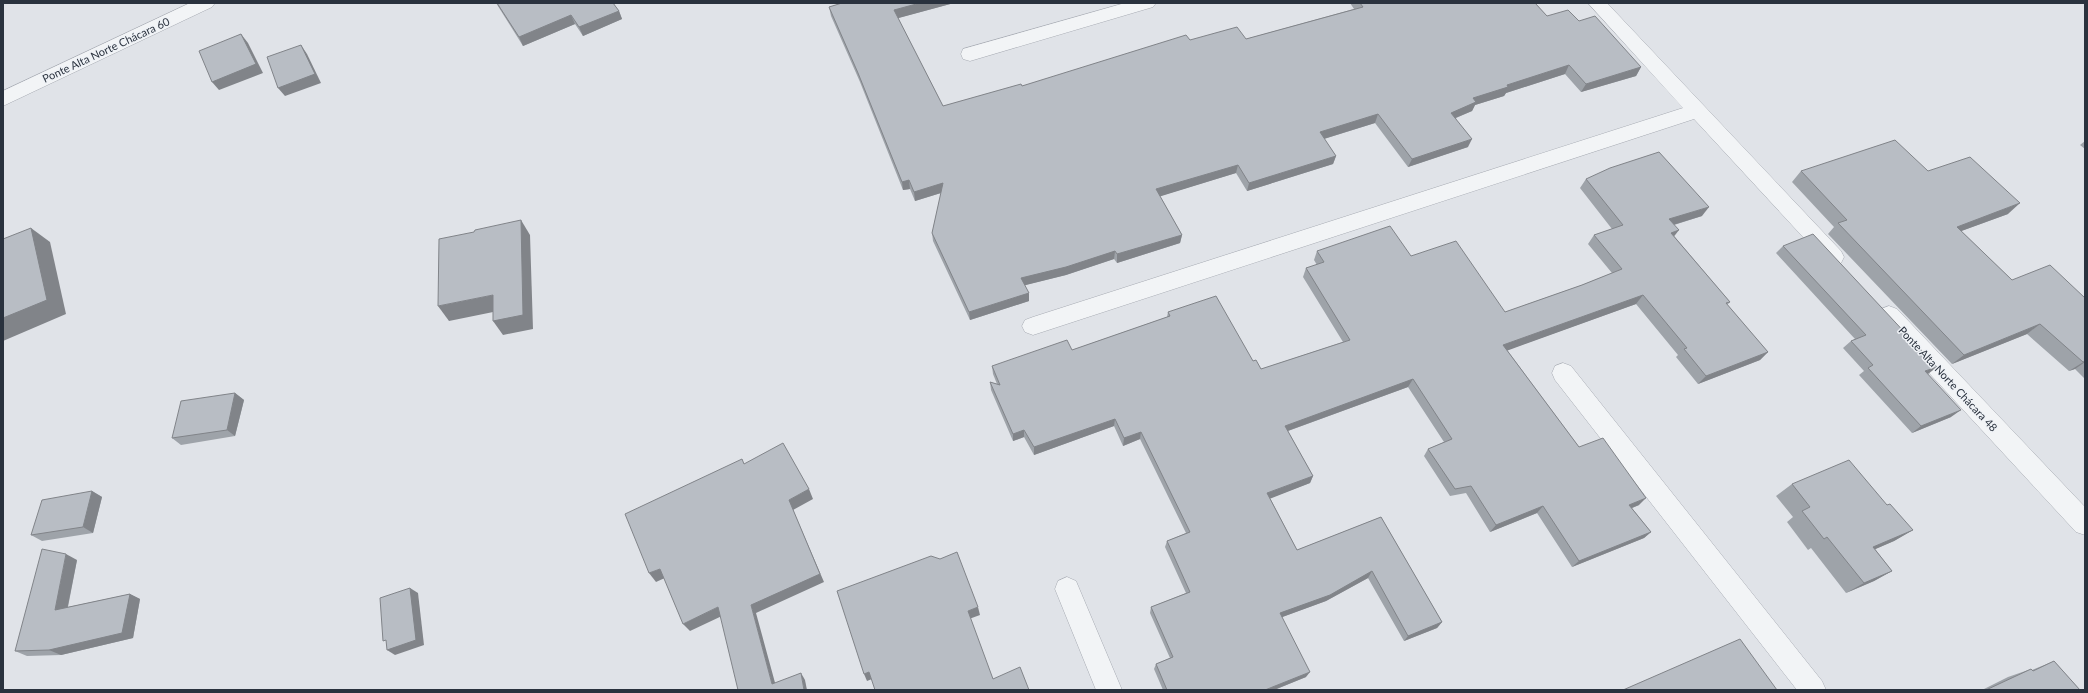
<svg xmlns="http://www.w3.org/2000/svg" width="2088" height="693" font-family="Lato,sans-serif">
	<style>
		.lines { fill: none; stroke-linecap: round; stroke-linejoin: round }
		.minor-casing { stroke: #a6aab2; stroke-width: 1 }
		.tertiary-casing { stroke: #a6aab2; stroke-width: 1 }
		.minor { fill: #f2f4f6; fill-rule: evenodd }
		.tertiary { fill: #f2f4f6; fill-rule: evenodd }
		.wall { fill: #9ea3a9 }
		.shaded-wall { fill: #818489 }
		.building { fill: #b8bdc4; stroke: #818489 }
		.labels { text-anchor: middle; stroke-width: 3; stroke-linejoin: round; paint-order: stroke }
		.street-label { font-size: 11px; fill: #2a323e; stroke: #eff2f6 }
	</style>
	<rect width="100%" height="100%" fill="#e0e3e8"/>
	<g class="lines">
		<defs>
			<g id="minor">
				<polygon points="1125,3 1156,3 1153,7 970,61 963,59 961,54 963,49"/>
				<polygon points="1588,3 1607,3 1841,251 1844,257 1841,263 1834,265 1827,263 1694,119 1033,335 1025,332 1022,326 1025,320 1033,317 1683,108"/>
				<polygon points="1889,306 1897,309 2085,507 2085,535 2076,532 1881,321 1878,315 1881,309"/>
				<polygon points="1563,363 1571,366 1822,681 1826,690 1797,690 1555,380 1552,373 1555,366"/>
				<polygon points="1067,577 1076,581 1122,690 1096,690 1055,589 1058,581"/>
			</g>
			<polygon id="tertiary" points="190,3 215,3 212,7 3,106 3,91"/>
		</defs>
		<!-- minor casing -->
		<use href="#minor" class="minor-casing"/>
		<!-- tertiary casing -->
		<use href="#tertiary" class="tertiary-casing"/>
		<!-- minor -->
		<use href="#minor" class="minor"/>
		<!-- tertiary -->
		<use href="#tertiary" class="tertiary"/>
	</g>
	<!-- wall -->
	<g class="wall">
		<polygon points="496,3 613,3 619,11 622,19 583,36 575,24 523,46"/>
		<polygon points="840,3 954,3 898,18 943,106 1022,86 1190,40 1246,39 1354,9 1350,3 1535,3 1547,16 1579,21 1641,67 1636,76 1581,92 1565,74 1506,93 1504,96 1475,105 1472,111 1456,118 1468,147 1408,167 1375,123 1324,139 1336,156 1333,164 1247,191 1236,173 1160,196 1182,235 1180,243 1117,263 1114,259 1066,275 1025,285 1029,301 970,320 933,241 932,233 941,193 915,201 910,189 903,190 860,82 831,16 829,7 840,4"/>
		<polygon points="2085,141 2085,149 2080,145"/>
		<polygon points="1801,171 1928,171 2008,214 1961,231 2012,280 2085,298 2085,379 2075,369 2069,371 2027,334 1952,364 1828,234 1834,227 1792,182"/>
		<polygon points="1586,179 1702,216 1674,225 1674,236 1730,302 1727,305 1768,352 1760,360 1698,384 1676,357 1678,355 1636,304 1507,350 1579,447 1639,505 1632,508 1651,532 1644,538 1572,567 1537,513 1490,532 1466,493 1450,496 1424,456 1428,449 1444,442 1408,387 1288,431 1313,476 1310,483 1270,498 1297,550 1381,517 1442,622 1437,628 1404,641 1368,578 1326,601 1282,617 1306,677 1274,690 1163,690 1154,669 1156,664 1170,658 1150,613 1151,607 1186,593 1165,547 1167,541 1186,533 1140,439 1123,446 1114,426 1034,455 1024,437 1013,441 991,390 990,382 997,384 993,374 992,366 1072,350 1167,317 1168,312 1253,361 1261,369 1343,342 1303,277 1306,268 1317,265 1314,260 1317,251 1411,256 1505,312 1582,285 1612,273 1588,244 1594,235 1612,229 1580,188"/>
		<polygon points="1783,246 1928,374 1951,417 1912,433 1859,375 1864,371 1843,348 1851,341 1855,339 1776,253"/>
		<polygon points="235,393 244,400 235,436 181,445 172,438"/>
		<polygon points="1792,484 1887,505 1913,530 1894,541 1875,549 1892,571 1874,581 1846,593 1811,548 1808,550 1787,522 1793,517 1776,496"/>
		<polygon points="92,491 102,497 93,533 42,541 31,535"/>
		<polygon points="77,560 68,607 130,594 140,599 133,638 61,655 27,656 15,651"/>
		<polygon points="2054,661 2080,690 1982,690 2008,677 2031,669 2032,670"/>
	</g>
	<!-- shaded-wall -->
	<g class="shaded-wall">
		<polygon points="920,3 954,3 895,19 894,10"/>
		<polygon points="619,11 622,19 583,36 579,27"/>
		<polygon points="571,15 575,24 523,46 519,37"/>
		<polygon points="241,34 248,43 263,73 219,90 212,82"/>
		<polygon points="301,45 307,54 321,83 285,96 278,88"/>
		<polygon points="1569,65 1565,74 1506,93 1504,96 1475,105 1472,111 1448,121 1451,113 1473,98 1507,85"/>
		<polygon points="1641,67 1636,76 1581,92 1586,84"/>
		<polygon points="1378,114 1375,123 1317,141 1320,132"/>
		<polygon points="1472,139 1468,147 1408,167 1412,159"/>
		<polygon points="1336,156 1333,164 1247,191 1249,183"/>
		<polygon points="1238,165 1236,173 1155,198 1156,189"/>
		<polygon points="909,180 910,189 903,190 902,182"/>
		<polygon points="943,183 944,192 915,201 914,192"/>
		<polygon points="2020,203 2008,214 1945,237 1957,227"/>
		<polygon points="1709,207 1702,216 1663,228 1669,219"/>
		<polygon points="521,220 530,235 533,329 503,335 493,321"/>
		<polygon points="31,228 50,242 66,314 3,341 3,318"/>
		<polygon points="1679,230 1672,239 1671,233"/>
		<polygon points="1182,235 1180,243 1117,263 1117,254"/>
		<polygon points="1115,251 1114,259 1066,275 1022,286 1021,278"/>
		<polygon points="1029,293 1029,301 970,320 969,312"/>
		<polygon points="493,295 503,310 449,321 438,306"/>
		<polygon points="1643,295 1636,304 1498,354 1503,345"/>
		<polygon points="2040,324 2027,334 1952,364 1964,355"/>
		<polygon points="1768,352 1760,360 1698,384 1706,376"/>
		<polygon points="2085,361 2085,362 2075,369 2069,371"/>
		<polygon points="1937,367 1928,374 1925,371"/>
		<polygon points="1413,379 1408,387 1282,433 1285,426"/>
		<polygon points="235,393 244,400 235,436 227,430"/>
		<polygon points="1961,410 1951,417 1912,433 1921,426"/>
		<polygon points="1115,419 1114,426 1034,455 1034,447"/>
		<polygon points="1024,430 1024,437 1013,441 1013,434"/>
		<polygon points="1141,432 1140,439 1123,446 1124,438"/>
		<polygon points="1313,476 1310,483 1264,501 1267,493"/>
		<polygon points="809,489 813,499 793,510 824,582 756,613 777,690 772,684 751,605 789,500"/>
		<polygon points="92,491 102,497 93,533 83,527"/>
		<polygon points="1646,498 1639,505 1622,512 1629,505"/>
		<polygon points="1543,506 1537,513 1490,532 1496,525"/>
		<polygon points="1913,530 1894,541 1855,558 1873,547"/>
		<polygon points="1651,532 1644,538 1572,567 1579,561"/>
		<polygon points="66,554 77,560 66,615 55,610"/>
		<polygon points="660,569 667,577 656,582 649,573"/>
		<polygon points="1372,571 1368,578 1326,601 1277,619 1280,613"/>
		<polygon points="1892,571 1874,581 1846,593 1864,583"/>
		<polygon points="410,588 418,593 424,645 395,655 387,650"/>
		<polygon points="130,594 140,599 133,638 61,655 49,650"/>
		<polygon points="718,607 724,615 690,631 683,624"/>
		<polygon points="978,607 980,615 969,619 968,611"/>
		<polygon points="1442,622 1437,628 1404,641 1408,636"/>
		<polygon points="869,672 872,679 867,681 864,674"/>
		<polygon points="1310,672 1306,677 1274,690 1265,690"/>
		<polygon points="801,673 805,680 807,690 804,690"/>
	</g>
	<!-- building -->
	<g class="building">
		<polygon points="497,3 613,3 619,11 579,27 571,15 519,37"/>
		<polygon points="842,3 920,3 894,10 943,106 1021,84 1022,86 1186,35 1190,40 1237,27 1246,39 1363,7 1360,3 1535,3 1547,16 1568,10 1579,21 1595,16 1641,67 1586,84 1569,65 1507,85 1508,87 1473,98 1476,102 1451,113 1472,139 1412,159 1378,114 1320,132 1336,156 1249,183 1238,165 1156,189 1182,235 1117,254 1115,251 1066,267 1021,278 1029,293 969,312 932,233 943,183 914,192 909,180 902,182 858,73 829,7"/>
		<polygon points="241,34 256,64 212,82 199,51"/>
		<polygon points="301,45 315,74 278,88 267,57"/>
		<polygon points="1895,140 1928,171 1970,157 2020,203 1957,227 2012,280 2050,265 2085,298 2085,361 2083,362 2040,324 1964,355 1838,223 1847,220 1801,171"/>
		<polygon points="1659,152 1709,207 1669,219 1679,230 1671,233 1730,302 1726,303 1768,352 1706,376 1684,349 1687,348 1643,295 1503,345 1579,447 1603,438 1646,498 1629,505 1651,532 1579,561 1543,506 1496,525 1471,486 1455,489 1428,449 1452,439 1413,379 1285,426 1313,476 1267,493 1297,550 1381,517 1442,622 1408,636 1372,571 1330,595 1280,613 1310,672 1265,690 1167,690 1156,664 1173,657 1151,607 1190,592 1167,541 1190,532 1141,432 1124,438 1115,419 1034,447 1024,430 1013,434 990,382 1000,385 992,366 1067,340 1072,350 1170,316 1168,312 1216,296 1253,361 1256,360 1261,369 1350,340 1306,268 1324,262 1317,251 1390,226 1411,256 1456,241 1505,312 1582,285 1622,269 1594,235 1623,225 1586,179 1610,168"/>
		<polygon points="521,220 523,315 493,321 493,295 438,306 439,239 474,232 475,230"/>
		<polygon points="31,228 47,300 3,318 3,239"/>
		<polygon points="1813,234 1937,367 1925,371 1961,410 1921,426 1868,368 1873,365 1851,341 1866,335 1783,246"/>
		<polygon points="235,393 227,430 172,438 181,401"/>
		<polygon points="783,443 809,489 789,500 820,574 751,605 772,684 801,673 804,690 738,690 718,607 683,624 660,569 649,573 625,514 742,459 744,464"/>
		<polygon points="1849,460 1887,505 1890,504 1913,530 1873,547 1892,571 1864,583 1827,537 1824,539 1802,511 1810,507 1792,484"/>
		<polygon points="92,491 83,527 31,535 42,500"/>
		<polygon points="42,549 66,554 55,610 130,594 122,633 49,650 15,651"/>
		<polygon points="957,552 978,607 968,611 993,679 1020,667 1029,690 875,690 869,672 864,674 837,591 931,556 940,559"/>
		<polygon points="410,588 416,640 387,650 386,640 383,641 380,598"/>
		<polygon points="1740,639 1777,690 1623,690"/>
		<polygon points="2054,661 2080,690 1986,690 2031,669 2033,671"/>
	</g>
	<g class="labels">
		<!-- street labels -->
		<g class="street-label">
			<text transform="translate(106 50) rotate(-25)" y="4">Ponte Alta Norte Chácara 60</text>
			<text transform="translate(1948 379) rotate(47)" y="4">Ponte Alta Norte Chácara 48</text>
		</g>
	</g>
	<!-- border -->
	<rect width="2088" height="693" fill="none" stroke="#2a323e" stroke-width="8"/>
</svg>
